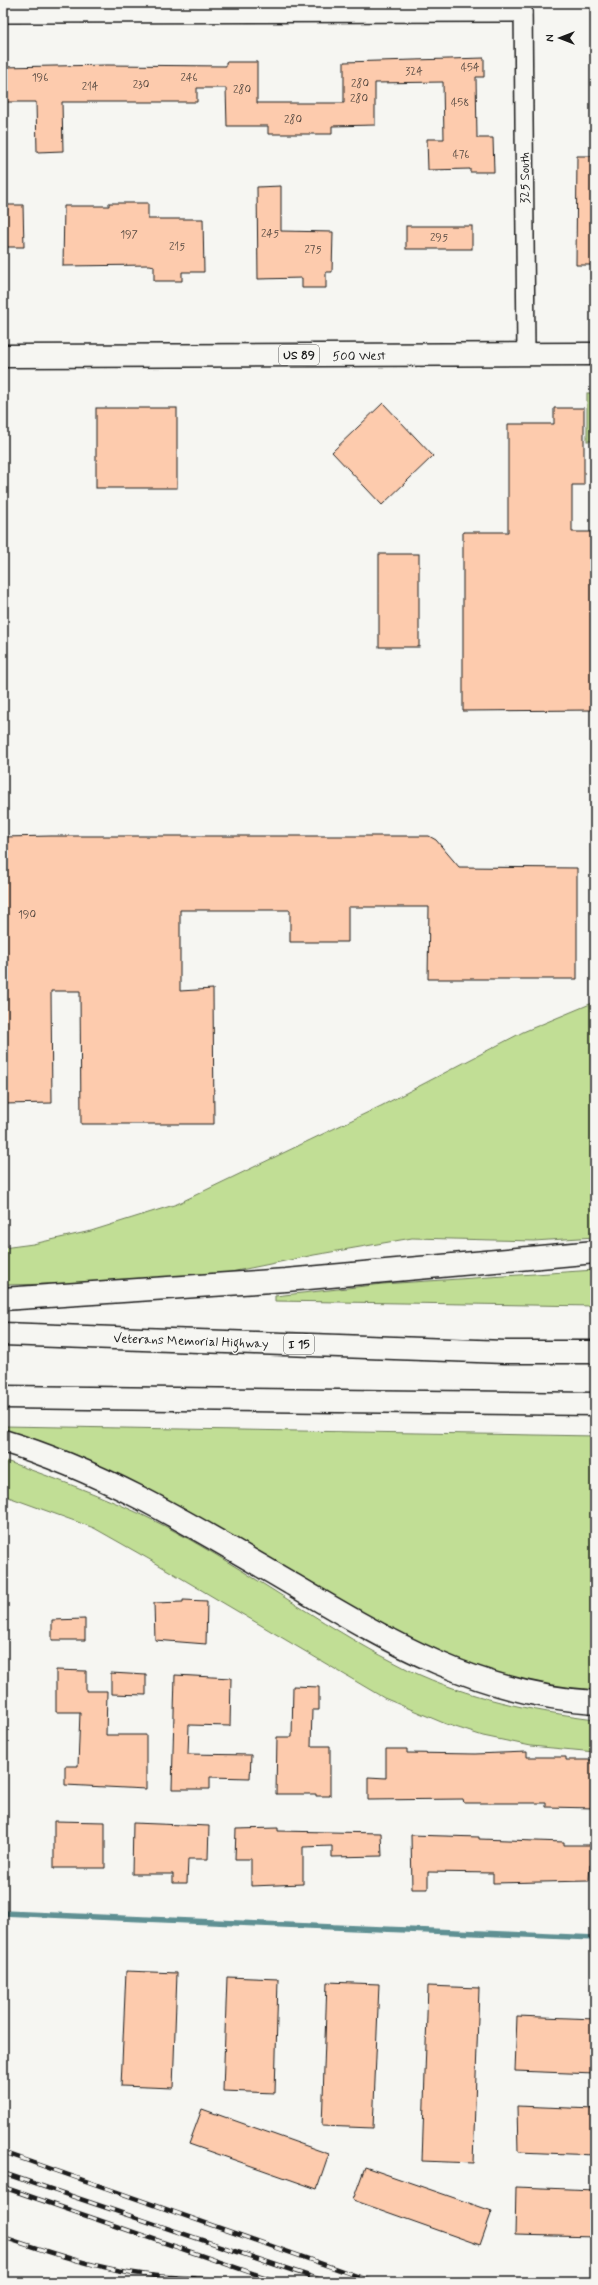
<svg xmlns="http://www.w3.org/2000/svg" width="598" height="2285" font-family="Mynerve,sans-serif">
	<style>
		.green { fill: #c1de95; stroke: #6e7d58 }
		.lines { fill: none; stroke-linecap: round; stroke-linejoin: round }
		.stream { stroke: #5f9093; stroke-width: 5.5 }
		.building { fill: #fdcbad; stroke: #1c1c1c }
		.minor-casing { stroke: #1c1c1c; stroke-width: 20 }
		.primary-casing { stroke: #1c1c1c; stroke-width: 25 }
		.motorway-casing { stroke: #1c1c1c; stroke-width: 25 }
		.minor { stroke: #f6f6f2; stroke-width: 17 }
		.primary { stroke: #f6f6f2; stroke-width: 22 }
		.motorway { stroke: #f6f6f2; stroke-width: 22 }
		.rail-casing { stroke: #1c1c1c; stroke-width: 4.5 }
		.rail { stroke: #f6f6f2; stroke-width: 3; stroke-dasharray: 9; stroke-linecap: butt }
		.labels { text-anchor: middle; stroke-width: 3; stroke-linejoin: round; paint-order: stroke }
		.number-label { font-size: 11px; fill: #544840 }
		.shield { fill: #f6f6f2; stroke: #5d5d5c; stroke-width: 1 }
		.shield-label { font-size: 12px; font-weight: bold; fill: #1c1c1c }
		.street-label { font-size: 13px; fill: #1c1c1c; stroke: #f6f6f2 }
	</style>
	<rect width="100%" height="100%" fill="#f6f6f2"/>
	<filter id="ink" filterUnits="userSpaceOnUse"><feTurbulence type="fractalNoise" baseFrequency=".025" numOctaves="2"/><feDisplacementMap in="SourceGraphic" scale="8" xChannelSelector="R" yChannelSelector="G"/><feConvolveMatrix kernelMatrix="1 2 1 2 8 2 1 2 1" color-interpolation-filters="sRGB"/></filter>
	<g filter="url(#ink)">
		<!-- green -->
		<g class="green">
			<rect x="587" y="393" width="8" height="48"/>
			<polygon points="595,1002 595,1237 534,1241 412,1238 314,1255 231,1272 158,1282 3,1285 3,1248 33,1244 91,1231 177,1204 381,1106 523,1032"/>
			<polygon points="595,1270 595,1306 275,1301 275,1296 383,1284"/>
			<polygon points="3,1426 595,1436 595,1694 529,1684 423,1652 79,1458 3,1430"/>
			<path d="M3 1460C65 1482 129 1505 187 1538 262 1580 332 1632 409 1670 468 1698 531 1711 595 1719V1752L531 1746 483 1736 446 1724 384 1698 154 1562 94 1528 3 1495Z"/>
		</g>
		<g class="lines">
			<!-- stream -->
			<polyline class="stream" points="3,1913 595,1938"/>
		</g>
		<!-- building -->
		<g class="building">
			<polygon points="484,58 484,77 476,77 477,138 493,138 494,172 470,172 470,169 428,170 427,139 444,139 443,82 375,83 375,125 332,126 332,134 268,134 268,126 227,126 226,88 197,88 197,102 62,102 63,151 37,152 36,102 3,102 3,67 107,65 226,66 226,62 257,62 257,103 344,103 344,62"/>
			<polygon points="577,156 595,156 595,265 576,265"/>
			<polygon points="281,186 281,231 333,232 332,272 326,272 326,288 302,288 302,278 258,279 257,187"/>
			<polygon points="109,203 148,203 148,219 203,219 204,272 182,272 182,281 154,281 154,266 150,265 63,266 64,206 109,206"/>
			<polygon points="3,205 23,205 24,247 3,247"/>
			<rect x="406" y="226" width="66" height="23"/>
			<polygon points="383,403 433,456 382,505 332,452"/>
			<rect x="96" y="408" width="81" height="80"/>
			<polygon points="554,408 584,408 584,485 572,485 572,532 595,532 595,710 463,711 463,532 508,532 508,424 554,424"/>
			<rect x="379" y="554" width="40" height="93"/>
			<polygon points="51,836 429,836 436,840 459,867 577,868 577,979 428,979 429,907 348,907 348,942 290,942 290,910 180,910 180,991 213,989 214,1124 81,1124 80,991 51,991 52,1103 3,1104 3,837"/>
			<polygon points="183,1600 207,1601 206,1644 155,1640 154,1603 183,1602"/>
			<polygon points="85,1619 85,1640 52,1640 52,1620"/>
			<polygon points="56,1670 86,1671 86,1691 107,1691 106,1735 146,1735 146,1789 65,1785 65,1766 78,1766 80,1712 56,1712"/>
			<polygon points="111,1673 146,1675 146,1695 111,1694"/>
			<polygon points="175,1675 231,1678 230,1726 189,1725 188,1754 251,1755 250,1778 210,1777 210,1789 172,1789"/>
			<polygon points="293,1686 319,1687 319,1710 312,1710 311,1746 330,1746 330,1796 316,1796 316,1794 276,1794 277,1737 292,1737"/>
			<polygon points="386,1749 407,1749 407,1753 475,1754 527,1752 527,1757 566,1757 566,1760 595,1760 595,1808 546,1807 546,1803 464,1803 463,1799 368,1800 368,1777 386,1778"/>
			<polygon points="54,1821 105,1822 105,1868 54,1868"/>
			<polygon points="133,1823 209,1826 208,1859 188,1859 187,1883 173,1883 173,1874 132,1874"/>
			<polygon points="278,1828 278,1831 381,1833 382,1856 332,1857 332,1846 303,1847 303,1884 251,1886 251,1859 235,1859 236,1829"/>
			<polygon points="411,1835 479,1837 479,1839 564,1842 564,1845 595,1845 595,1865 590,1865 589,1881 493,1883 493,1873 428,1872 428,1889 412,1889"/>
			<polygon points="126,1971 177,1973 173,2088 121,2086"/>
			<polygon points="227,1977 278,1979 275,2093 223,2091"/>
			<polygon points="327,1982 379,1984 373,2128 322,2126"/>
			<polygon points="428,1986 479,1988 473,2163 422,2161"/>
			<polygon points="517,2016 595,2019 595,2074 515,2071"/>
			<polygon points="517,2106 595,2109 595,2155 518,2152"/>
			<polygon points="202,2109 329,2154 317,2189 189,2144"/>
			<polygon points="365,2167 492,2211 480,2245 353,2200"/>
			<polygon points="516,2187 595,2190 595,2237 515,2235"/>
		</g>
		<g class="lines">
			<defs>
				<g id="minor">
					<polyline points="523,3 526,353"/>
					<polyline points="3,14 523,13"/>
				</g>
				<polyline id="primary" points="3,356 595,354"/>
				<g id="motorway">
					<polyline points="3,1299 286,1280 595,1252"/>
					<polyline points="3,1334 505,1352 595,1352"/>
					<polyline points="3,1397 595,1404"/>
					<path d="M3 1441C106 1472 198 1529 290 1583 388 1641 478 1695 595 1702"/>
				</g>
			</defs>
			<!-- minor casing -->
			<use href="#minor" class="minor-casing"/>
			<!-- primary casing -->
			<use href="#primary" class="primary-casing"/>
			<!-- motorway casing -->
			<use href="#motorway" class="motorway-casing"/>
			<!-- minor -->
			<use href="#minor" class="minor"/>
			<!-- primary -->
			<use href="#primary" class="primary"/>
			<!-- motorway -->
			<use href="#motorway" class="motorway"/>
			<defs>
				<g id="rail">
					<polyline points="3,2152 374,2282"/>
					<polyline points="3,2173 327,2282"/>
					<polyline points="3,2187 278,2282"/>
					<path d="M3 2237C51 2253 98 2269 148 2275 177 2279 207 2277 236 2282"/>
				</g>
			</defs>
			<!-- rail casing -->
			<use href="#rail" class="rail-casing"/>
			<!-- rail -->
			<use href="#rail" class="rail"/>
		</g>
	</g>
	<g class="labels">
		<!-- number labels -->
		<g class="number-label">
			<text x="470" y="71">454</text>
			<text x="414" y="75">324</text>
			<text x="40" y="81">196</text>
			<text x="189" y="81">246</text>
			<text x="360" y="87">280</text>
			<text x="141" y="88">230</text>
			<text x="90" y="90">214</text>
			<text x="242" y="93">280</text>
			<text x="359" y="102">280</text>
			<text x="460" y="106">458</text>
			<text x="293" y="123">280</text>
			<text x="461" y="158">476</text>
			<text x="270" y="237">245</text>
			<text x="129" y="238">197</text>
			<text x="439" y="241">295</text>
			<text x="177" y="250">215</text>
			<text x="313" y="253">275</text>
			<text x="27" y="918">190</text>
		</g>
		<!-- shield labels -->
		<g class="shield">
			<rect x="279" y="345" width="40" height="20" rx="3"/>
			<rect x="284" y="1334" width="30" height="20" rx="3"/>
		</g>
		<g class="shield-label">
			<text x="299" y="359">US 89</text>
			<text x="299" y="1348">I 15</text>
		</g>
		<!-- street labels -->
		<g class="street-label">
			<text transform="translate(524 178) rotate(-90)" y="5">325 South</text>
			<text transform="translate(359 355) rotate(-1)" y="5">500 West</text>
			<text transform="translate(191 1340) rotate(2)" y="5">Veterans Memorial Highway</text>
		</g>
	</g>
	<!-- margin -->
	<rect width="598" height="2285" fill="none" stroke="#f6f6f2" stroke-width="16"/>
	<rect x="8" y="8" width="582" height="2269" fill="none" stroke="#1c1c1c" stroke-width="1.5" filter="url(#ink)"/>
	<!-- north arrow -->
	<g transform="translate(560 38) rotate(270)" stroke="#f6f6f2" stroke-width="3" paint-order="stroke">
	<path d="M0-3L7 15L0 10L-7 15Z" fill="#1c1c1c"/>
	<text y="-6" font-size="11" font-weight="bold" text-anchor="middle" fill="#1c1c1c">N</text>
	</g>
</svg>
